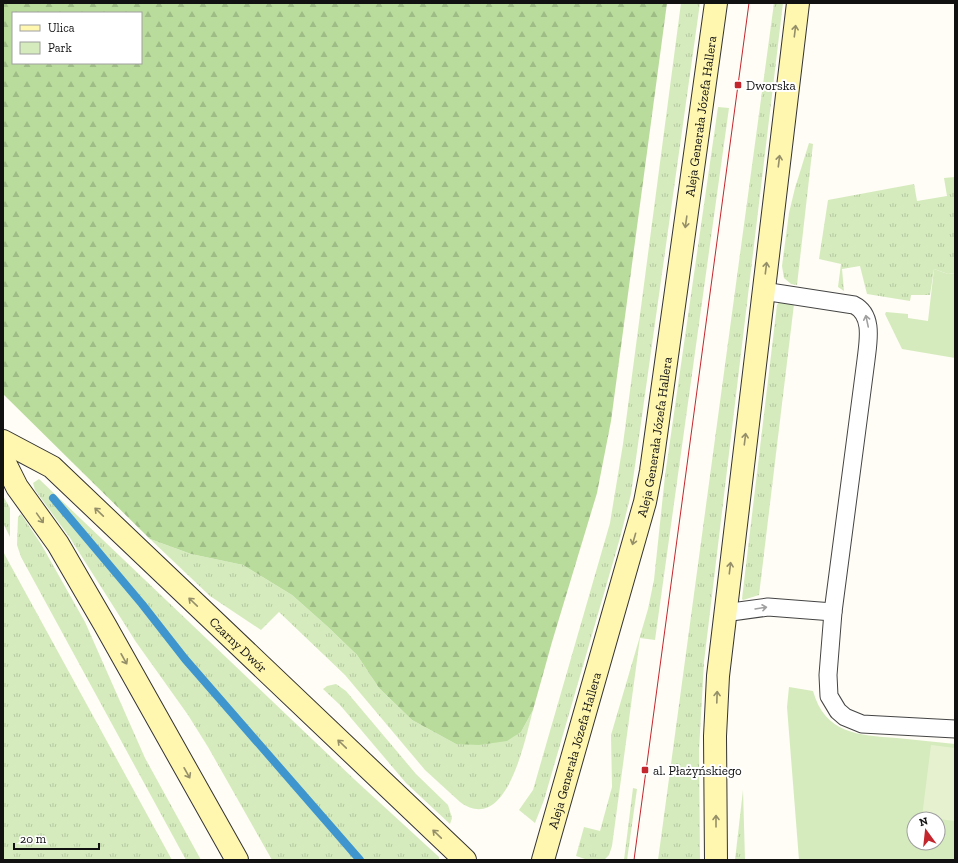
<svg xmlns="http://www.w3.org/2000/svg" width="958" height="863" font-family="'Zilla Slab',serif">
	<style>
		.grass { fill: url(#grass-tufts) }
		.forest { fill: url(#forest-firs); fill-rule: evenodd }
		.park { fill: #d5ebbd; fill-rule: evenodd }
		.pitch { fill: #e6f2cf }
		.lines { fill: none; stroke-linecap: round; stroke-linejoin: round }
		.stream { stroke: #3f96cf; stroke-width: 8 }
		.lane-casing { stroke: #444; stroke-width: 19 }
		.secondary-casing { stroke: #333; stroke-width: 24 }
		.lane { stroke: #fff; stroke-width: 17 }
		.secondary { stroke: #fff6b0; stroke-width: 22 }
		.tram { stroke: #c4262e; stroke-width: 1 }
		.oneway { stroke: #948f68 }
		.oneway2 { stroke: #a0a0a0 }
		.poi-dot { fill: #c4262e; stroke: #fff; stroke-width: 1.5 }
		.labels { text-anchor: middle; stroke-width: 4; stroke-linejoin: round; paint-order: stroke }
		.poi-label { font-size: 13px; fill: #111; stroke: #fff; text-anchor: start }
		.street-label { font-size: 13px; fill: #111; stroke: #fff }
	</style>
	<defs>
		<pattern id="grass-tufts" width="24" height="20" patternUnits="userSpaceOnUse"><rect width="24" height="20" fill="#d5ebbd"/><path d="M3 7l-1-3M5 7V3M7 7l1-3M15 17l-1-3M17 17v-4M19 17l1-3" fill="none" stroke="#b6c8a1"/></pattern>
		<pattern id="forest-firs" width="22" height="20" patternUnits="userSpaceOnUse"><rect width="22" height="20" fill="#b9dc9c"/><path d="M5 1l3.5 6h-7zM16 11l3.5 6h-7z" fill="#9ebc85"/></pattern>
	</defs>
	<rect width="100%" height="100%" fill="#fffdf5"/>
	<!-- grass -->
	<g class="grass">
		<polygon points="681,3 700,3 631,494 620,538 544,800 535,823 519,810 533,790 610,523 623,444"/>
		<polygon points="774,3 783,3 704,662 699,750 700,860 658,860"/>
		<polygon points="718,107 729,108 655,640 640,638 612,846 609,855 604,860 588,860 576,856 584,827 600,831 612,787 611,735 648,609 654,580 665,476"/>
		<polygon points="809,143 813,144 797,285 791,284 784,278 782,266 789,213 795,188"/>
		<polygon points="955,177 955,273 948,274 934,269 930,295 911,295 910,301 867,294 860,266 842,269 844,291 838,287 841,264 819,259 828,200 914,184 917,201 947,196 944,178"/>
		<polygon points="779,302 794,304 759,595 743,600 742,599 777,305"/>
		<polygon points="39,479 355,780 439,857 439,860 272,860 208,747 188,715 136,642 70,538 35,490 33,483"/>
		<polygon points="3,496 10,508 10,537 3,523"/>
		<polygon points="21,514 41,544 85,622 145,758 201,860 186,860 21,557 17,545 18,517"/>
		<path d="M150 539 191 554 243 565 292 595 328 627 357 655 379 688 412 720 456 744 521 732 533 710C525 739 507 836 460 802L425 770 345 675 279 612 261 630 210 596Z"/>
		<polygon points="3,551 6,557 172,860 3,860"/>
		<polygon points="336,684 346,691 416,774 448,805 452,818 450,824 406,783 340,705 323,689 327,686"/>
		<polygon points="633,788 637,789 627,860 624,860"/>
		<polygon points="743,790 745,860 735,860"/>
	</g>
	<!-- forest -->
	<path class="forest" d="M3 3H667L611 421 597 493 552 642 533 710 521 732 507 741 479 745 456 744 412 720 379 688 357 655 328 627 292 595 243 565 191 554 150 539 3 394ZM13 13H141V63H13Z"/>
	<!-- park -->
	<g class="park">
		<polygon points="934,269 948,274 955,273 955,358 902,349 885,314 886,312 908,314 908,318 928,321"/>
		<path d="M789 687 813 691C825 734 858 735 897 738 916 740 936 742 955 744V860H799L787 707ZM914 819H938V843H914Z"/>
	</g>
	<!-- pitch -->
	<polygon class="pitch" points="931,745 955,748 955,821 922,817"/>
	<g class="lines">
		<!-- stream -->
		<polyline class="stream" points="53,498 142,604 185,659 360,860"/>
		<defs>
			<g id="lane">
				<path d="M763 291 854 305C874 315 868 342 866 360L833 612 828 675 829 696 838 711 845 717 862 724 955 729"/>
				<polyline points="724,613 768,607 833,612"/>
			</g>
			<g id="secondary">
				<path id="s1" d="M3 441 52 467 465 860"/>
				<polyline points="3,459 17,487 58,544 105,625 237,860"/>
				<path id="s2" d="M543 860 645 502 651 471 716 3"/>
				<polyline points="716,860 715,736 718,676 798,3"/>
			</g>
		</defs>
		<!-- lane casing -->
		<use href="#lane" class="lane-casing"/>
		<!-- secondary casing -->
		<use href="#secondary" class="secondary-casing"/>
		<!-- lane -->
		<use href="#lane" class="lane"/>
		<!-- secondary -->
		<use href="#secondary" class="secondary"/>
		<!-- tram -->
		<polyline class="tram" points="634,860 749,3"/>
	</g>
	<!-- one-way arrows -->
	<defs><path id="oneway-shaft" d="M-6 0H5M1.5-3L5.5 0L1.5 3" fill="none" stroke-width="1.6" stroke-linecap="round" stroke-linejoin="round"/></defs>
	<g class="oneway">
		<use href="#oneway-shaft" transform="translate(795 31) rotate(-83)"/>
		<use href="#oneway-shaft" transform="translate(779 161) rotate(-83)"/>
		<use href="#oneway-shaft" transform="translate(686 222) rotate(98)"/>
		<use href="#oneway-shaft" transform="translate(766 268) rotate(-83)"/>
		<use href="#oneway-shaft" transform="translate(745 439) rotate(-83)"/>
		<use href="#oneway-shaft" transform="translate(99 512) rotate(-136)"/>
		<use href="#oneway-shaft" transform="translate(40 518) rotate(55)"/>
		<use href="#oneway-shaft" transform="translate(634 539) rotate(106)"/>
		<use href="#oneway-shaft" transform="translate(730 568) rotate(-83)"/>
		<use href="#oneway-shaft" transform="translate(193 602) rotate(-136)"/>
		<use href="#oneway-shaft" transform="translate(124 659) rotate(61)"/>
		<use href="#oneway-shaft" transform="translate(717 697) rotate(-88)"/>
		<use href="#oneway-shaft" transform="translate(342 744) rotate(-136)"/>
		<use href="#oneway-shaft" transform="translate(187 773) rotate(61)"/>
		<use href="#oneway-shaft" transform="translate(716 821) rotate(-90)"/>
		<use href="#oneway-shaft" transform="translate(437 834) rotate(-136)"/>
	</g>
	<g class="oneway2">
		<use href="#oneway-shaft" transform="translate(867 321) rotate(-102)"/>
		<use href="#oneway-shaft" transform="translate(761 608) rotate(-9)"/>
	</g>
	<!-- markers -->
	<g class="poi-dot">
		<rect x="734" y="81" width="8" height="8" rx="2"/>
		<rect x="641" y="766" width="8" height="8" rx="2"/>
	</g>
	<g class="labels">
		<!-- poi labels -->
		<g class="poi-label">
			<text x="746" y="90">Dworska</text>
			<text x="653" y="775">al. Płażyńskiego</text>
		</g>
		<!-- street labels -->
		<g class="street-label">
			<text dy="5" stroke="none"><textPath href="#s2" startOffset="762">Aleja Generała Józefa Hallera</textPath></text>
			<text dy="5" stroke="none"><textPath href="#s2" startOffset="438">Aleja Generała Józefa Hallera</textPath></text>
			<text dy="5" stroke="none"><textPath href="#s1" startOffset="313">Czarny Dwór</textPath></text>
			<text dy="5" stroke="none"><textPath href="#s2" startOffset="114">Aleja Generała Józefa Hallera</textPath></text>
		</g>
	</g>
	<!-- border -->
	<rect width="958" height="863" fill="none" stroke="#111111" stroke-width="8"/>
	<!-- legend -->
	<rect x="12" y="12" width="130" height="52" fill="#ffffff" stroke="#a0a0a0"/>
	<rect x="20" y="25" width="20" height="6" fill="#fff6b0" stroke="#a0a0a0"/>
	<text x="48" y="32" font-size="12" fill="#111111">Ulica</text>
	<rect x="20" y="42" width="20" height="12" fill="#d5ebbd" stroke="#a0a0a0"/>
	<text x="48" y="52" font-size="12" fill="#111111">Park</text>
	<!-- north arrow -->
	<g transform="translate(926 831) rotate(345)"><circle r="19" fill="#ffffff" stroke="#a0a0a0"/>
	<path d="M0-3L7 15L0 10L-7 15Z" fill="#c4262e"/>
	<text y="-6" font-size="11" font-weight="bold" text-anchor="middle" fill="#111111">N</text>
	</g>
	<!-- scale -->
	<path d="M14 843v6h85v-6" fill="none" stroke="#111111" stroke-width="2"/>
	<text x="20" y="843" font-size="12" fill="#111111" stroke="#ffffff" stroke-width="3" paint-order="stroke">20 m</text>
</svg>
